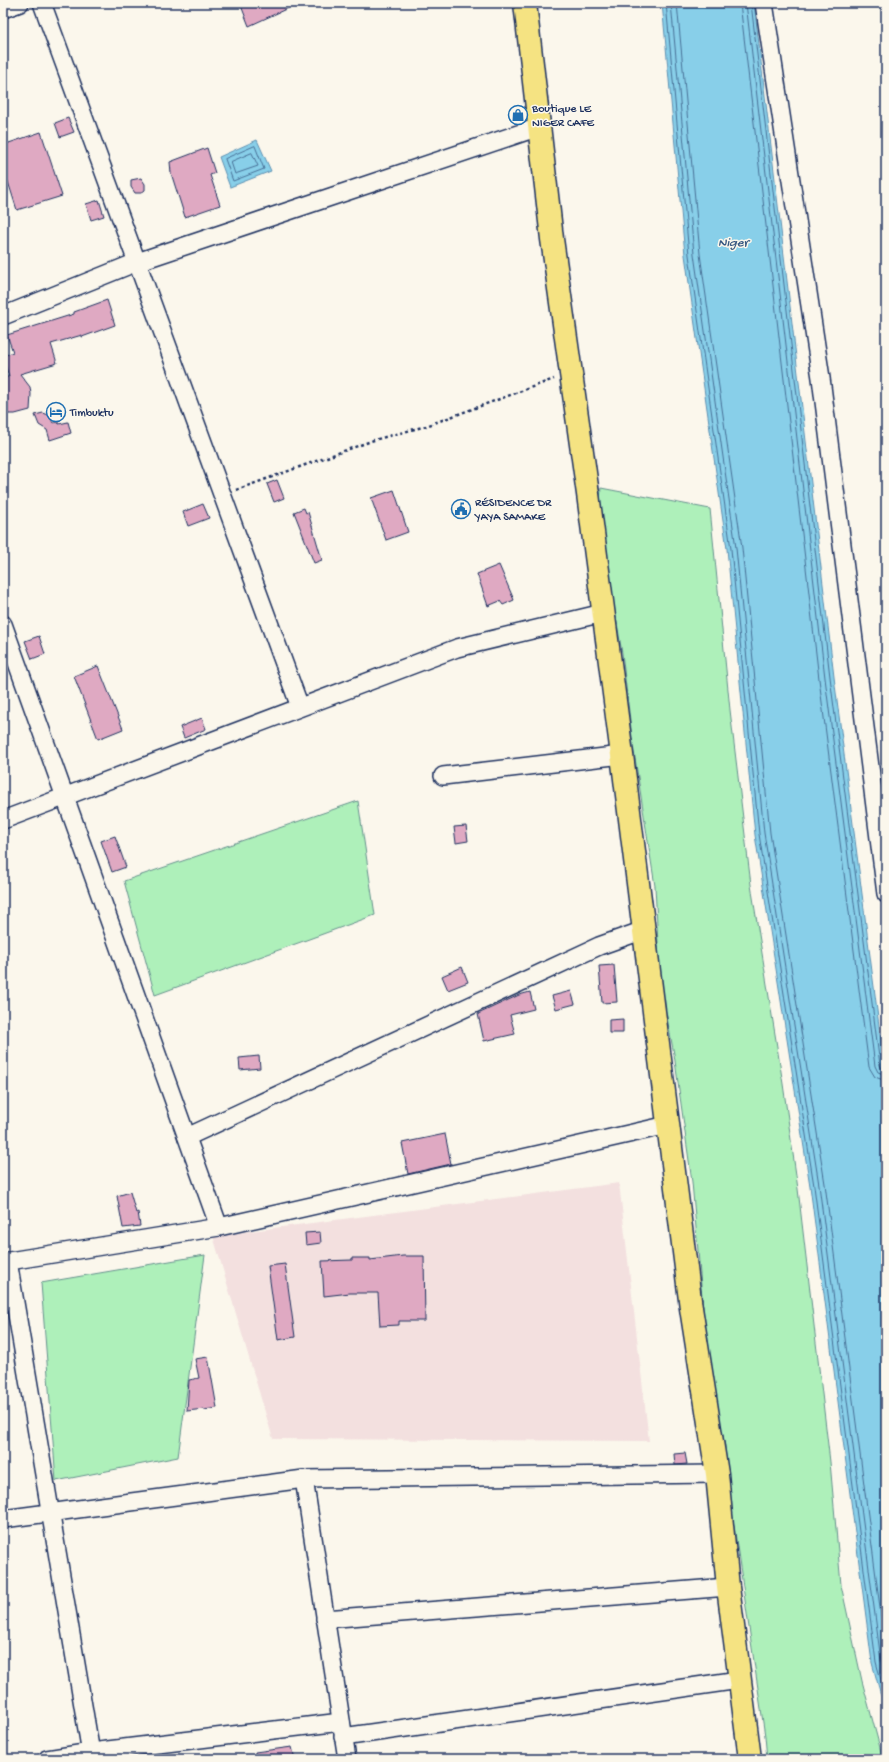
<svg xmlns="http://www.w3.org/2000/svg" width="889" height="1762" font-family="'Gochi Hand',sans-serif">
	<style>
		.built { fill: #f3e0df }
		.green { fill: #aef0ba; stroke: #64908c }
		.water { fill: #88cfe9; stroke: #5c8fb1 }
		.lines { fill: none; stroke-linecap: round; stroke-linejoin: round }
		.shore { stroke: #476f96; stroke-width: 1 }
		.building { fill: #dfa9c2; stroke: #1b2f5e }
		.minor-casing { stroke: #1b2f5e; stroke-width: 20 }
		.major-casing { stroke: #1b2f5e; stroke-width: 25 }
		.path { stroke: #1b2f5e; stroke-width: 2.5; stroke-dasharray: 3 3; stroke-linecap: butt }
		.minor { stroke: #fbf7ec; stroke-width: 17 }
		.major { stroke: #f5e382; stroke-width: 22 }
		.labels { text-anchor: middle; stroke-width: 3; stroke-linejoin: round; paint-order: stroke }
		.poi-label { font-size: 12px; fill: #1b2f5e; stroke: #fbf7ec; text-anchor: start }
		.water-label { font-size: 13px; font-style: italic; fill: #365781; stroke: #fbf7ec }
	</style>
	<rect width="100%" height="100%" fill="#fbf7ec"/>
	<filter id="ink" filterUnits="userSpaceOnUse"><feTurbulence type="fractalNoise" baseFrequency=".025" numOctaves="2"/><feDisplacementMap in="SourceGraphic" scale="8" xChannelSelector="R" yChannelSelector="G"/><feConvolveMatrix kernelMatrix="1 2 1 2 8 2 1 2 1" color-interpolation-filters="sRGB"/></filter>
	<g filter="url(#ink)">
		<!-- built -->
		<polygon class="built" points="619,1183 649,1441 273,1439 213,1236"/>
		<!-- green -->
		<g class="green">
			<polygon points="601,488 710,509 730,710 751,885 783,1084 798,1189 830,1462 841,1585 862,1681 883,1759 767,1759 765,1736 728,1485 725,1446 707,1354 692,1182 674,1054 660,982 655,886 633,745 622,653 599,515"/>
			<polygon points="358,801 375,915 155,995 124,881"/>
			<polygon points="205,1255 178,1457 56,1481 41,1283"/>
		</g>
		<!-- water -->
		<g class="water">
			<polygon points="662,3 754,3 834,677 886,1080 886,1713 872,1663 810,1186 755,835 727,549 685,255"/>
			<polygon points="257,140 271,171 230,187 219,157"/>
		</g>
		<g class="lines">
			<!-- shore -->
			<g class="shore">
				<polyline points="666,3 689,255 731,549 759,834 814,1186 876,1662 886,1698"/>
				<polyline points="671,3 694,254 736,548 764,833 819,1185 881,1661 886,1679"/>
				<polyline points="677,3 700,254 742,548 770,833 825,1184 886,1654"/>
				<polyline points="740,3 819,679 869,1067 875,1077 886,1081"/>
				<polyline points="746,3 825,678 875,1066 878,1072 886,1075"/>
				<polyline points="751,3 830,677 880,1065 882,1069 886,1070"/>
				<polygon points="255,146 264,169 233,181 225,159"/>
				<polygon points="252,153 258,166 235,174 231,162"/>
			</g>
		</g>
		<!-- building -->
		<g class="building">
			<polygon points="240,3 299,3 249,26"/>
			<polygon points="68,118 74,132 60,137 55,123"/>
			<polygon points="41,132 62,196 17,210 3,166 3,145"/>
			<polygon points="207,148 215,173 210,175 220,205 185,217 171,173 170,162"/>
			<polygon points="141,178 145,184 145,190 141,193 135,193 131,187 131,180"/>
			<polygon points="99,200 104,216 91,220 86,204"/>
			<polygon points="107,300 115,325 82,337 82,335 51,344 57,363 20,374 30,387 31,394 30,410 15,414 3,414 3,380 9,376 3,359 3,352 6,355 13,352 7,335 74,314 74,312"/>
			<polygon points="43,413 49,415 53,423 58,422 59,424 68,422 71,433 50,440 47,430 39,425 35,415"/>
			<polygon points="277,480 284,498 274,502 267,484"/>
			<polygon points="394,490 408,532 386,540 371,498"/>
			<polygon points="203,504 209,518 188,526 183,512"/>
			<polygon points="304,508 306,513 308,512 322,560 314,563 294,512"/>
			<polygon points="499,565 514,600 503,605 500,601 488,606 477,574"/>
			<polygon points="39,636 45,654 32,659 25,641"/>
			<polygon points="98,666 123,729 98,739 74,676"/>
			<polygon points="202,718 206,729 184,738 180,727"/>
			<polygon points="466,826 468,841 456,843 454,827"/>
			<polygon points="115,836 126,867 112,872 101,841"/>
			<polygon points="614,965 617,1002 602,1003 599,966"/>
			<polygon points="462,967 468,982 448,990 442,976"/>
			<polygon points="571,991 575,1004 556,1009 552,996"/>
			<polygon points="530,992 534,1009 510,1015 515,1034 484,1041 478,1014 519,995"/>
			<polygon points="623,1019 623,1033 609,1033 609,1020"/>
			<polygon points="259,1056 260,1068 240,1070 239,1058"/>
			<polygon points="445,1134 451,1164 408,1174 402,1143"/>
			<polygon points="130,1192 136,1213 138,1212 140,1226 123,1228 117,1196"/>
			<polygon points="320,1232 321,1243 306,1245 305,1233"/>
			<polygon points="403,1256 424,1256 425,1321 399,1321 399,1325 380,1326 378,1293 350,1293 324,1296 322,1261 352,1260 352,1258 370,1258 370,1260"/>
			<polygon points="285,1264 295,1337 278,1340 268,1266"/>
			<polygon points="208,1357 217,1408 204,1410 204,1409 187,1411 189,1380 199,1378 195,1359"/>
			<polygon points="685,1453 687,1464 675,1465 674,1454"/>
			<polygon points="292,1747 295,1759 255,1759 255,1752"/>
		</g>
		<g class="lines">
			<defs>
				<g id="minor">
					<polyline points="42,3 300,707"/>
					<polyline points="764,3 821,378 886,894"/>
					<polyline points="3,9 20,3"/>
					<polyline points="3,316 137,262 539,127"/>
					<polyline points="3,624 219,1227"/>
					<polyline points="443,776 622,755"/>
					<polyline points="3,820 457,648 603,613"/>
					<polyline points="187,1137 599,946 644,930"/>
					<polyline points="8,1261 92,1759"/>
					<polyline points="3,1262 219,1227 668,1125"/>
					<polyline points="304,1479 347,1759"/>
					<polyline points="3,1519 304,1479 717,1474"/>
					<polyline points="325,1619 728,1587"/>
					<polyline points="343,1737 739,1680"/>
					<polyline points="47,1759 91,1752 341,1722"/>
				</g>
				<polyline id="major" points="525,3 552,239 588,494 622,755 691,1308 717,1474 728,1587 750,1759"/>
			</defs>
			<!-- minor casing -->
			<use href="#minor" class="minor-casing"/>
			<!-- major casing -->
			<use href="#major" class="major-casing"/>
			<!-- path -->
			<polyline class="path" points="236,490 374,440 426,426 554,379"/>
			<!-- minor -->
			<use href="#minor" class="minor"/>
			<!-- major -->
			<use href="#major" class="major"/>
		</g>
	</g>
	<!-- icons -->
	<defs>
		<symbol id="shop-ring" viewBox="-11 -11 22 22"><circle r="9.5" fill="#fbf7ec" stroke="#1f6fb2" stroke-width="1.5"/><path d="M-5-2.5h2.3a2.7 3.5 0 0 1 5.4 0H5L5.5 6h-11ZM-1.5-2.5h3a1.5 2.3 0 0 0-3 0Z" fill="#1f6fb2"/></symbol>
		<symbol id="hotel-ring" viewBox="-11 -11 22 22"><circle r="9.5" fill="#fbf7ec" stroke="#1f6fb2" stroke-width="1.5"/><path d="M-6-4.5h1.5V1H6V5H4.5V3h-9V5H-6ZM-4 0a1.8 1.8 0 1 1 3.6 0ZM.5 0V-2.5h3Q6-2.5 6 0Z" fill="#1f6fb2"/></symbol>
		<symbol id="civic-ring" viewBox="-11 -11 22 22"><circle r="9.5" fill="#fbf7ec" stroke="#1f6fb2" stroke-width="1.5"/><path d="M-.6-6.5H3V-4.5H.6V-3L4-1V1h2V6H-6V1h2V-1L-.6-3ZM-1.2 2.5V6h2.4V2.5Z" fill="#1f6fb2"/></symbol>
	</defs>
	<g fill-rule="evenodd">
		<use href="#shop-ring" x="507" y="104" width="22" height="22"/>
		<use href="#hotel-ring" x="45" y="401" width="22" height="22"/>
		<use href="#civic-ring" x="450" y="498" width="22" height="22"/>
	</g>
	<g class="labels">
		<!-- poi labels -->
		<g class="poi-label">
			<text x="532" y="112">Boutique LE<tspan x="532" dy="14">NIGER CAFE</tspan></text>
			<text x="70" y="416">Timbuktu</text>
			<text x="475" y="506">RÉSIDENCE DR<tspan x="475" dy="14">YAYA SAMAKE</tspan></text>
		</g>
		<!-- water labels -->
		<g class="water-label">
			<text x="733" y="246">Niger</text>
		</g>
	</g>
	<!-- margin -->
	<rect width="889" height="1762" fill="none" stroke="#fbf7ec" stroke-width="16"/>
	<rect x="8" y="8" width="873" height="1746" fill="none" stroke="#1b2f5e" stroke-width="1.5" filter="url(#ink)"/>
</svg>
